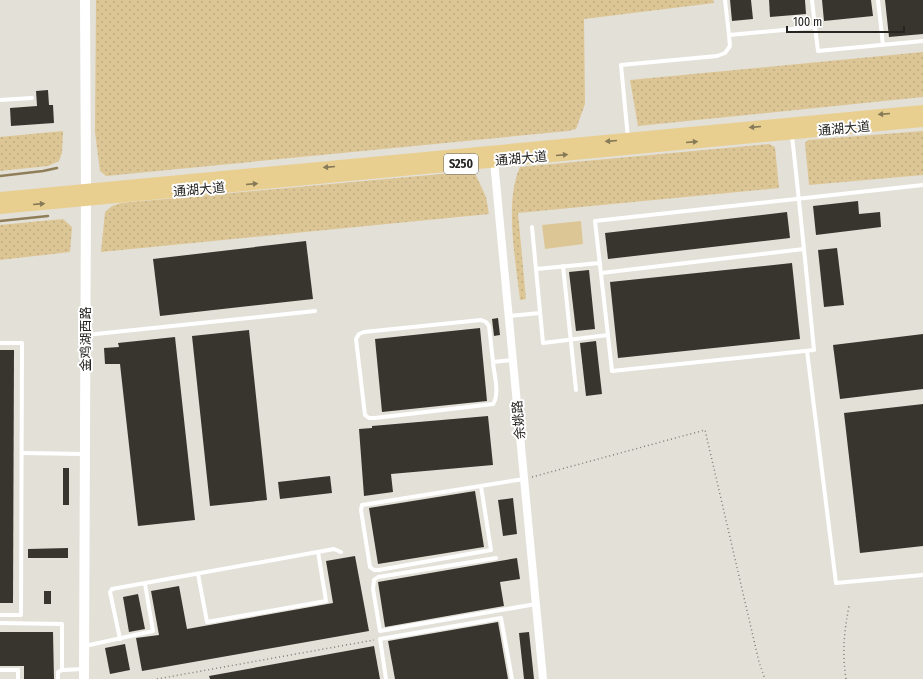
<svg xmlns="http://www.w3.org/2000/svg" width="923" height="679" font-family="'Fira Sans Condensed','Noto Sans SC',sans-serif">
	<style>
		.grass { fill: url(#grass-dots) }
		.pitch { fill: #ddc695 }
		.lines { fill: none; stroke-linecap: round; stroke-linejoin: round }
		.stream { stroke: #8f7e58; stroke-width: 2.5 }
		.building { fill: #38352f }
		.path { stroke: #7f7d78; stroke-width: 1.5; stroke-dasharray: 1 3; stroke-linecap: butt }
		.service { stroke: #fff; stroke-width: 4 }
		.minor { stroke: #fff; stroke-width: 8 }
		.tertiary { stroke: #fff; stroke-width: 10 }
		.primary { stroke: #e9cf8f; stroke-width: 12 }
		.oneway { fill: #877a58 }
		.labels { text-anchor: middle; stroke-width: 4; stroke-linejoin: round; paint-order: stroke }
		.shield { fill: #fff; stroke: #666664; stroke-width: 1 }
		.shield-label { font-size: 12px; font-weight: bold; fill: #252421 }
		.street-label { font-size: 13px; fill: #252421; stroke: #fff }
	</style>
	<defs>
		<pattern id="grass-dots" width="8" height="8" patternUnits="userSpaceOnUse"><rect width="8" height="8" fill="#ddc695"/><path d="M2 2h.1M6 6h.1" fill="none" stroke="#beaa80" stroke-width="1.8" stroke-linecap="round"/></pattern>
	</defs>
	<rect width="100%" height="100%" fill="#e3e0d8"/>
	<!-- grass -->
	<g class="grass">
		<polygon points="96,0 713,0 714,3 584,19 585,104 576,129 568,131 106,176 100,171 95,132"/>
		<polygon points="923,52 923,97 638,126 630,80"/>
		<polygon points="63,131 62,153 59,161 48,166 0,171 0,137"/>
		<polygon points="923,131 923,175 809,185 805,143 808,140"/>
		<path d="M769 144 775 147 779 188 518 213 526 299 520 300C516 262 504 202 520 167Z"/>
		<polygon points="474,171 486,197 489,214 101,252 105,212 112,206 121,203"/>
		<polygon points="63,219 72,227 70,252 0,260 0,225"/>
	</g>
	<!-- pitch -->
	<polygon class="pitch" points="581,221 583,244 545,249 542,225"/>
	<g class="lines">
		<!-- stream -->
		<g class="stream">
			<polyline points="0,176 43,171 57,168"/>
			<polyline points="0,221 48,216"/>
		</g>
	</g>
	<!-- building -->
	<g class="building">
		<polygon points="730,0 751,0 753,19 732,21"/>
		<polygon points="769,0 805,0 806,14 770,17"/>
		<polygon points="822,0 871,0 873,16 824,21"/>
		<polygon points="885,0 923,0 923,34 889,37"/>
		<polygon points="48,90 49,105 53,105 54,123 11,126 10,108 37,106 36,91"/>
		<polygon points="858,201 859,214 880,212 881,227 816,235 813,206"/>
		<polygon points="787,212 790,238 608,259 605,233"/>
		<polygon points="306,241 313,299 160,316 153,259"/>
		<polygon points="837,248 844,305 824,307 818,250"/>
		<polygon points="792,263 800,339 618,358 610,282"/>
		<polygon points="589,270 595,329 576,331 569,272"/>
		<polygon points="498,318 500,335 494,336 492,319"/>
		<polygon points="480,328 487,401 382,412 375,339"/>
		<polygon points="249,330 267,500 210,506 192,336"/>
		<polygon points="923,334 923,389 840,399 833,345"/>
		<polygon points="175,337 195,520 138,526 120,364 105,364 104,348 119,347 118,343"/>
		<polygon points="596,341 602,394 586,396 580,343"/>
		<polygon points="0,350 14,350 13,603 0,603"/>
		<polygon points="923,404 923,546 860,553 844,413"/>
		<polygon points="488,416 493,465 391,474 393,492 364,496 359,429 372,428 372,426"/>
		<rect x="63" y="468" width="6" height="37"/>
		<polygon points="330,476 332,493 280,499 278,482"/>
		<polygon points="475,491 484,547 378,564 369,508"/>
		<polygon points="513,498 517,534 503,536 498,500"/>
		<polygon points="68,548 68,558 28,558 28,549"/>
		<polygon points="355,556 369,631 142,671 136,638 159,635 151,591 179,586 187,629 333,603 326,561"/>
		<polygon points="517,558 520,579 500,582 504,606 385,627 378,582"/>
		<rect x="44" y="591" width="7" height="13"/>
		<polygon points="138,594 145,629 129,632 123,597"/>
		<polygon points="498,622 508,679 395,679 388,641"/>
		<polygon points="0,632 53,632 54,679 24,679 24,666 0,666"/>
		<polygon points="529,632 534,679 524,679 519,633"/>
		<polygon points="125,644 130,670 110,674 105,648"/>
		<polygon points="374,646 380,679 210,679 209,676"/>
	</g>
	<g class="lines">
		<!-- path -->
		<g class="path">
			<polyline points="532,477 705,430 759,662 765,679"/>
			<polyline points="157,679 374,640"/>
			<path d="M846 679C842 652 844 633 849 606"/>
		</g>
		<!-- service -->
		<g class="service">
			<polyline points="725,0 729,35"/>
			<polyline points="812,0 815,27"/>
			<polyline points="878,0 883,45"/>
			<polyline points="0,100 32,98"/>
			<path d="M792 136C800 207 807 279 814 350L612 371 595 221C704 209 814 197 923 185"/>
			<polyline points="628,138 621,65 717,56 725,53 730,46 729,35 815,27 818,51 923,41"/>
			<polyline points="532,227 543,343 608,335"/>
			<polyline points="563,266 576,390"/>
			<polyline points="536,269 600,263"/>
			<polyline points="601,273 804,249"/>
			<polyline points="509,316 540,313"/>
			<polyline points="86,335 315,311"/>
			<polyline points="0,343 22,343 21,615 0,615"/>
			<polyline points="807,351 836,583 923,575"/>
			<path d="M493 362C494 374 500 394 493 404L375 418H369L365 415 356 339 359 334 364 332 481 320 486 322 489 326 493 362 513 360"/>
			<polyline points="22,453 85,454"/>
			<polyline points="481,486 491,550 379,570 374,570 370,567 361,510 362,505 524,479"/>
			<polyline points="496,558 378,577 374,580 373,589 380,631 536,604"/>
			<polyline points="198,574 207,622 326,601 318,552"/>
			<polyline points="0,623 62,624 62,670 84,669"/>
			<polyline points="120,639 110,592 112,589 334,549 341,552"/>
			<polyline points="85,646 153,631 145,584"/>
			<polyline points="0,670 18,670 18,679"/>
			<polyline points="58,679 58,672 62,670"/>
			<polyline points="386,679 380,639 501,618 512,679"/>
		</g>
		<!-- minor -->
		<polyline class="minor" points="494,161 543,679"/>
		<!-- tertiary -->
		<polyline class="tertiary" points="84,679 86,189 85,0"/>
		<!-- primary -->
		<g class="primary">
			<polyline points="0,198 923,111"/>
			<polyline points="0,208 923,121"/>
		</g>
	</g>
	<!-- one-way arrows -->
	<defs><path id="oneway-solid" d="M-6-.8H1V-3.2L6.5 0L1 3.2V.8H-6Z"/></defs>
	<g class="oneway">
		<use href="#oneway-solid" transform="translate(884 114) rotate(175)"/>
		<use href="#oneway-solid" transform="translate(755 127) rotate(175)"/>
		<use href="#oneway-solid" transform="translate(611 141) rotate(175)"/>
		<use href="#oneway-solid" transform="translate(692 142) rotate(-5)"/>
		<use href="#oneway-solid" transform="translate(562 155) rotate(-5)"/>
		<use href="#oneway-solid" transform="translate(329 167) rotate(175)"/>
		<use href="#oneway-solid" transform="translate(252 184) rotate(-5)"/>
		<use href="#oneway-solid" transform="translate(39 204) rotate(-5)"/>
	</g>
	<g class="labels">
		<!-- shield labels -->
		<rect class="shield" x="444" y="154" width="34" height="20" rx="3"/>
		<g class="shield-label">
			<text x="461" y="168">S250</text>
		</g>
		<!-- street labels -->
		<g class="street-label">
			<text transform="translate(844 128) rotate(-5)" y="5">通湖大道</text>
			<text transform="translate(521 158) rotate(-5)" y="5">通湖大道</text>
			<text transform="translate(199 189) rotate(-5)" y="5">通湖大道</text>
			<text transform="translate(85 339) rotate(-90)" y="5">金鸡湖西路</text>
			<text transform="translate(518 420) rotate(-95)" y="5">余姚路</text>
		</g>
	</g>
	<!-- scale -->
	<path d="M787 26v6h117v-6" fill="none" stroke="#252421" stroke-width="2"/>
	<text x="793" y="26" font-size="12" fill="#252421" stroke="#ffffff" stroke-width="3" paint-order="stroke">100 m</text>
</svg>
